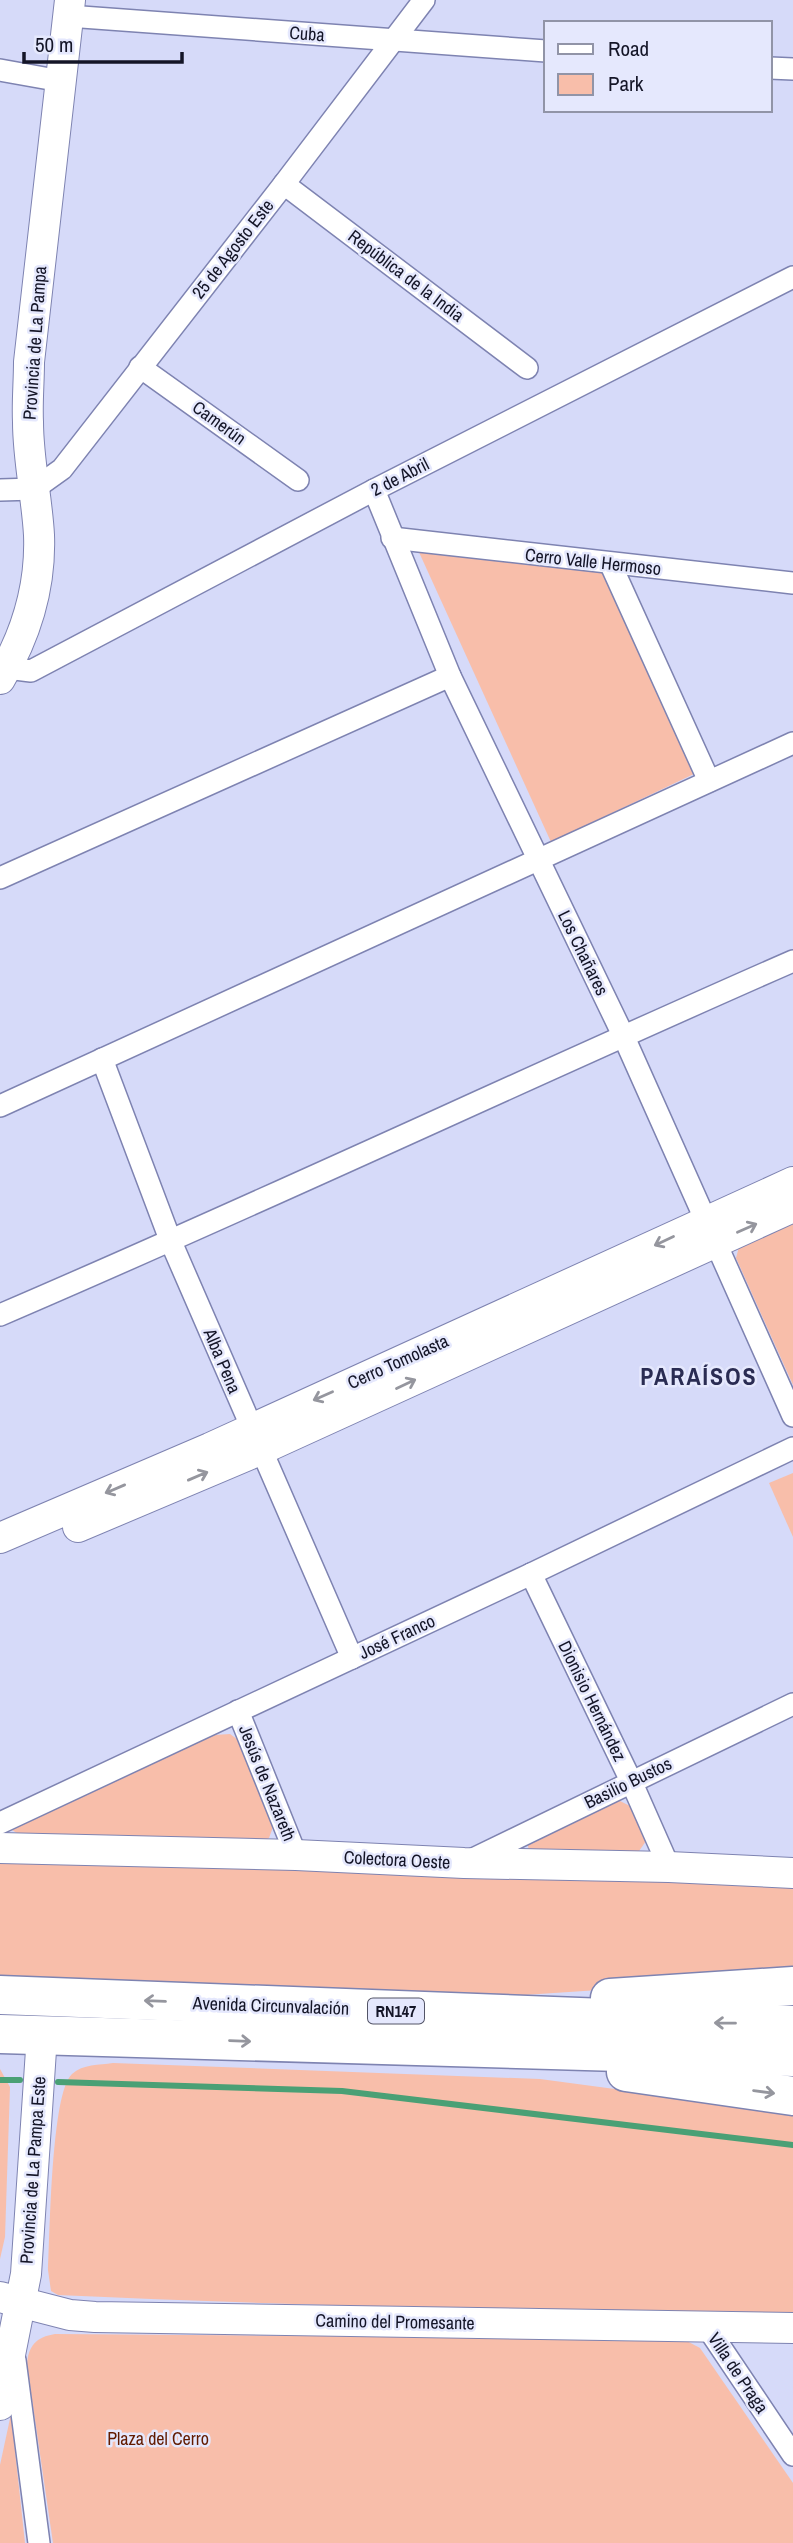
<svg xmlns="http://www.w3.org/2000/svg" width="793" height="2543" font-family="'Archivo Narrow',sans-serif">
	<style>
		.green { fill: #f8beaa }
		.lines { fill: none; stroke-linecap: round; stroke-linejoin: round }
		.stream { stroke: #4aa075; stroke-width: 6 }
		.street-casing { stroke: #7e83b1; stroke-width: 24 }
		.secondary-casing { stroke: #7e83b1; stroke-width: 32 }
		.highway-casing { stroke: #7e83b1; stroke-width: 41 }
		.street { stroke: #fff; stroke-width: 21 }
		.secondary { stroke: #fff; stroke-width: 30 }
		.highway { stroke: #fff; stroke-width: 38 }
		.oneway { stroke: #95969e }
		.labels { text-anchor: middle; stroke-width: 5; stroke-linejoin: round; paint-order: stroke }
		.shield { fill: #e5e8fd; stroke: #535467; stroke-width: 2 }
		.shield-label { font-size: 16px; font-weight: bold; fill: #141527 }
		.street-label { font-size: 18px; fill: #141527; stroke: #e5e8fd }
		.park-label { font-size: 18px; fill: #621b00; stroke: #e5e8fd }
		.district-label { font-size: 24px; font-weight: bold; letter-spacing: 2px; fill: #2a2c53; stroke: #e5e8fd }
	</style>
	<rect width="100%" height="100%" fill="#d6daf9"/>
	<!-- green -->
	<g class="green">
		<polygon points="418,550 604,570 696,773 551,842"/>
		<polygon points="793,1218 793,1385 736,1258 740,1243"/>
		<polygon points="793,1473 793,1537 769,1483"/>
		<polygon points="230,1734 241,1742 273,1827 269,1838 260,1842 20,1835 12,1830 14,1820 215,1735"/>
		<polygon points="620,1801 632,1807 646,1841 637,1854 529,1851 527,1841 609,1802"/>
		<polygon points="0,1856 793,1882 793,1977 509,1996 0,1982"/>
		<path d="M113 2063 540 2079 793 2113V2312C548 2312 303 2306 58 2295L51 2291 48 2270C50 2236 51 2093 72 2074 83 2064 99 2065 113 2063Z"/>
		<polygon points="0,2069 10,2087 5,2237 0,2259"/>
		<path d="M55 2334 683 2339 700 2348 793 2483V2543H53L27 2365C28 2346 36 2337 55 2334Z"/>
		<polygon points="11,2414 25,2543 0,2543 0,2465"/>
	</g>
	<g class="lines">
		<!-- stream -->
		<g class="stream">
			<polyline points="0,2080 20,2080"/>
			<polyline points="58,2082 342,2091 793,2145"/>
		</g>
		<defs>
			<g id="street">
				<polyline points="68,16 546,51"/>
				<polyline points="770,68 793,69"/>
				<polyline points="0,70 61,81"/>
				<polyline points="284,184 527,368"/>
				<polyline points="140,367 298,480"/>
				<polyline points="0,490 34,489 62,469 284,184 424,0"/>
				<polyline points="374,490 450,676 623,1035 793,1416"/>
				<polyline points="392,538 793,583"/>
				<polyline points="611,565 709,781"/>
				<polyline points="7,668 31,671 374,490 793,277"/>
				<polyline points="0,878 450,676"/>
				<polyline points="102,1059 171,1242 352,1658"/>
				<polyline points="0,1106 793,743"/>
				<path d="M0 1315C266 1201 528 1077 793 961"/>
				<polyline points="531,1574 631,1781 669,1867"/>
				<polyline points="238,1711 296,1855"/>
				<polyline points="0,1823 531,1574 793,1448"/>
				<polyline points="469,1861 793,1704"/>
				<polyline points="707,2327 793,2455"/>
				<polyline points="15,2360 39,2543"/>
			</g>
			<g id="secondary">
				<path d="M0 679C26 635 41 587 39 535 37 498 28 460 28 422 27 402 29 382 29 362L70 0"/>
				<polyline points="78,1527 260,1450 793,1207"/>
				<polyline points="0,1538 210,1448 793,1182"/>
				<polyline points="0,1848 296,1855 464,1863 669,1867 793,1873"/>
				<polyline points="0,2297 70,2315 95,2317 793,2328"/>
				<polyline points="0,2405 26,2274 42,2035"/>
			</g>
			<g id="highway">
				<polyline points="0,1995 793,2025"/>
				<polyline points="610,1998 793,1986"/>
				<polyline points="0,2034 793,2057"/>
				<polyline points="626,2072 793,2096"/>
			</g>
		</defs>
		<!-- street casing -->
		<use href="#street" class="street-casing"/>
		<!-- secondary casing -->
		<use href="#secondary" class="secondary-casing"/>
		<!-- highway casing -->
		<use href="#highway" class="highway-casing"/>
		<!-- street -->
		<use href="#street" class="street"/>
		<!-- secondary -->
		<use href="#secondary" class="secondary"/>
		<!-- highway -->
		<use href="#highway" class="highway"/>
	</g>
	<!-- one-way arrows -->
	<defs><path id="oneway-shaft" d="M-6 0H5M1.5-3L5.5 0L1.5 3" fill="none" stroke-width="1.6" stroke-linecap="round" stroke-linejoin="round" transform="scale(1.75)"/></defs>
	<g class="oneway">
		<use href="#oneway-shaft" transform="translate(747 1228) rotate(-24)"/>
		<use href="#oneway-shaft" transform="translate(664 1241) rotate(155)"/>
		<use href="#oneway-shaft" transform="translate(406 1384) rotate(-25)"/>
		<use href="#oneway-shaft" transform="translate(323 1396) rotate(156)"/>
		<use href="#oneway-shaft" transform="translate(198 1476) rotate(-23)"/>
		<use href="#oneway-shaft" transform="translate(115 1489) rotate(157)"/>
		<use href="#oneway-shaft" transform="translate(155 2001) rotate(-178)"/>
		<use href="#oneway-shaft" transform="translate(725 2023) rotate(-179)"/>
		<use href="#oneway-shaft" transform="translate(240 2041) rotate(2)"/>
		<use href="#oneway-shaft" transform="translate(764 2092) rotate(8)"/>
	</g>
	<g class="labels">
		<!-- shield labels -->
		<rect class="shield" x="368" y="1998.5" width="56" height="25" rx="5"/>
		<g class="shield-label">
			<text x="396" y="2017">RN147</text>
		</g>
		<!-- street labels -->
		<g class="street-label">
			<text transform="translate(307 34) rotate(4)" y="6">Cuba</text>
			<text transform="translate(233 249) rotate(-52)" y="6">25 de Agosto Este</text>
			<text transform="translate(406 276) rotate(37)" y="6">República de la India</text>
			<text transform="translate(35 343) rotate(-86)" y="6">Provincia de La Pampa</text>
			<text transform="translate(219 423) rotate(36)" y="6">Camerún</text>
			<text transform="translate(400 477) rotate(-27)" y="6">2 de Abril</text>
			<text transform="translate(593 562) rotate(6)" y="6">Cerro Valle Hermoso</text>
			<text transform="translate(583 953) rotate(64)" y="6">Los Chañares</text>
			<text transform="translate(222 1361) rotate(67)" y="6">Alba Pena</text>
			<text transform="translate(398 1362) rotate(-24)" y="6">Cerro Tomolasta</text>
			<text transform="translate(397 1637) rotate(-25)" y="6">José Franco</text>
			<text transform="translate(592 1701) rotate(64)" y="6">Dionisio Hernández</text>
			<text transform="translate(267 1783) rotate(68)" y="6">Jesús de Nazareth</text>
			<text transform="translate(628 1783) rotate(-26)" y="6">Basilio Bustos</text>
			<text transform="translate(397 1860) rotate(3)" y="6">Colectora Oeste</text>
			<text transform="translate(271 2006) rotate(2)" y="6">Avenida Circunvalación</text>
			<text transform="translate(33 2170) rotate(-86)" y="6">Provincia de La Pampa Este</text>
			<text transform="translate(395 2322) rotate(1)" y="6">Camino del Promesante</text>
			<text transform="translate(738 2373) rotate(56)" y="6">Villa de Praga</text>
		</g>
		<!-- park labels -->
		<g class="park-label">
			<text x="158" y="2445">Plaza del Cerro</text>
		</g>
		<!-- district labels -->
		<g class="district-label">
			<text x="699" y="1385">PARAÍSOS</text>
		</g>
	</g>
	<!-- legend -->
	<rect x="544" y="21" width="228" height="91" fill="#e5e8fd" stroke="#9194a7" stroke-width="2"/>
	<rect x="558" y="44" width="35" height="10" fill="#ffffff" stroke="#9194a7" stroke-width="2"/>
	<text x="608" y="56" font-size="21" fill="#141527">Road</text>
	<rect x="558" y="74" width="35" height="21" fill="#f8beaa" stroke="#9194a7" stroke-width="2"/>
	<text x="608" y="91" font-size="21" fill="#141527">Park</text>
	<!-- scale -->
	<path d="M24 52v10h158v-10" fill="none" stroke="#141527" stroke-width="3.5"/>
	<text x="35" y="52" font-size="21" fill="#141527" stroke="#e5e8fd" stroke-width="5" paint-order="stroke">50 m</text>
</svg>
